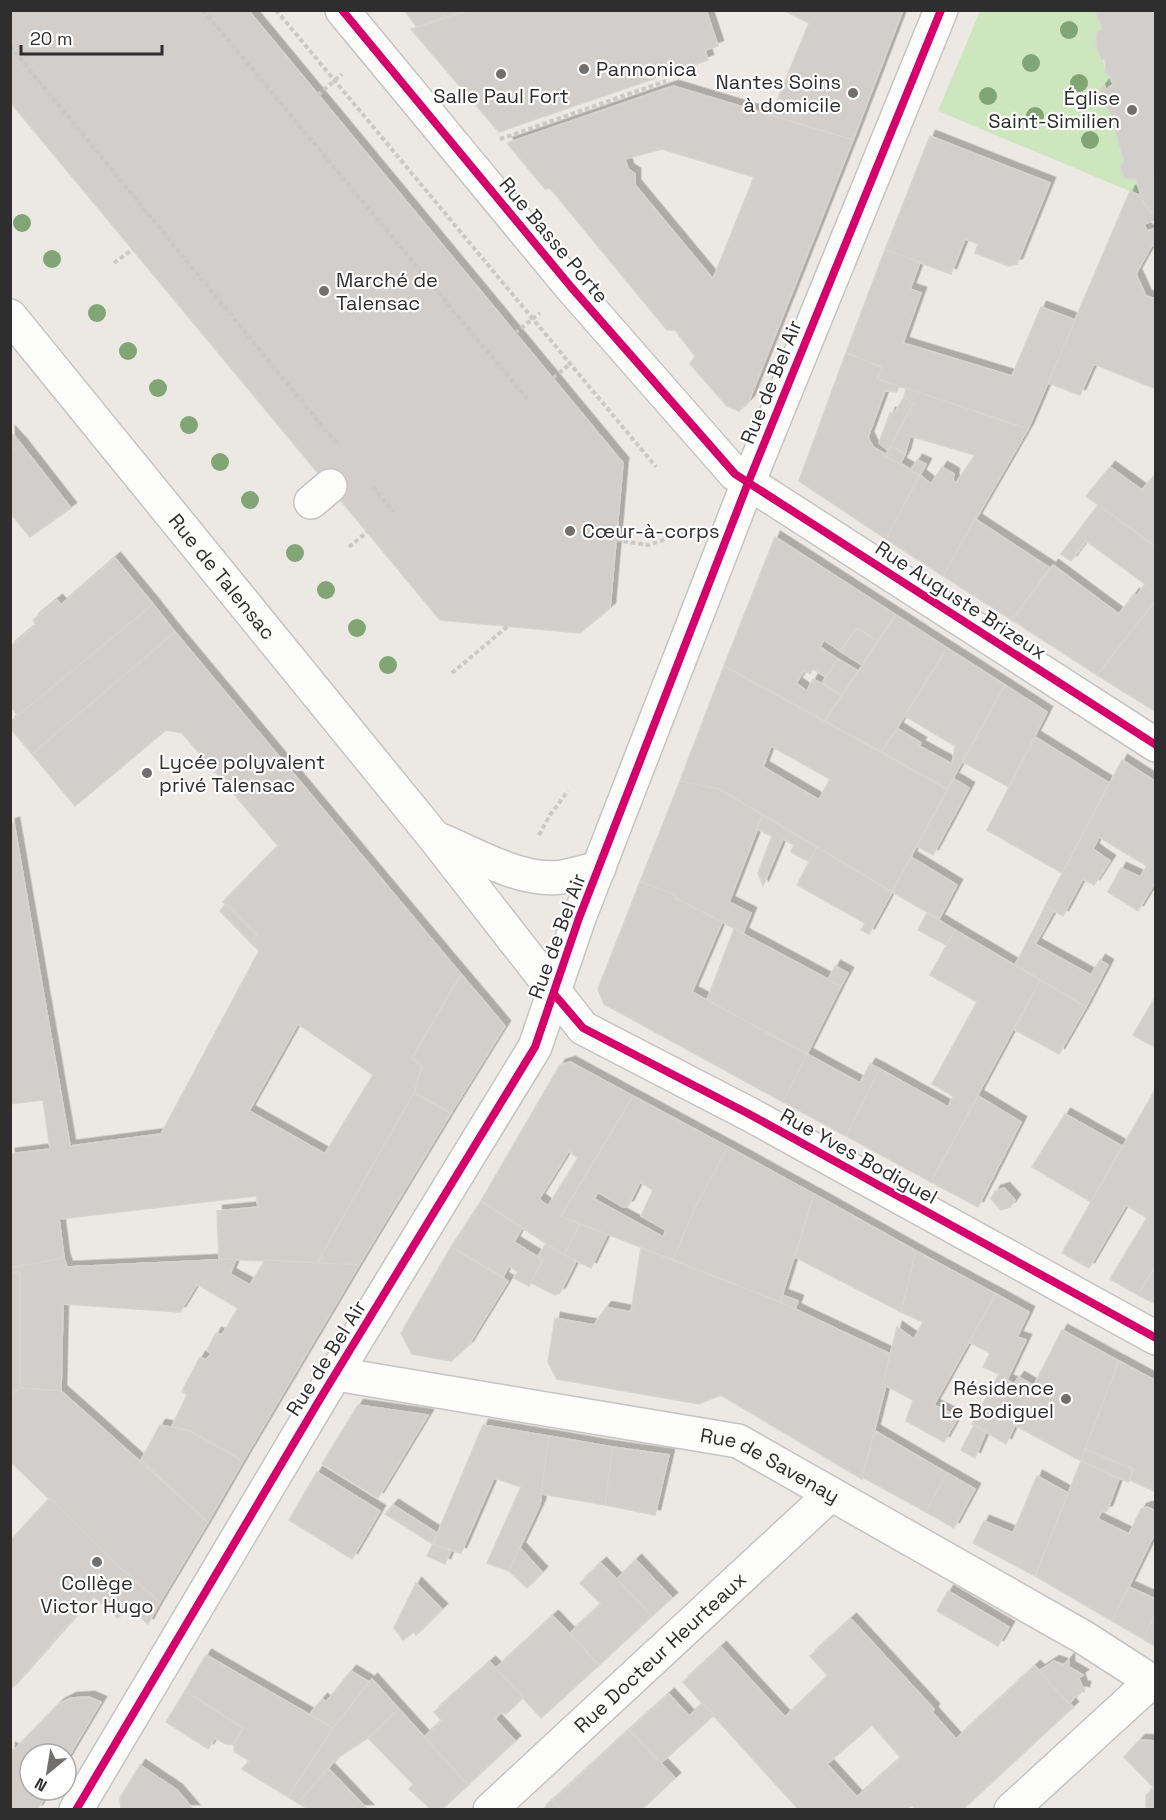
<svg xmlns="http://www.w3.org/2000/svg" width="1166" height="1820" font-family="'Space Grotesk',sans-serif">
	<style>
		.green { fill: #cee6be }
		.building { fill: #d1cecb; stroke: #d7d4d0; stroke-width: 1.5; fill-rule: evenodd; filter: url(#shadow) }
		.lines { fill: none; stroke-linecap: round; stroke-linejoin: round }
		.minor-casing { stroke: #c5c4c5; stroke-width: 36 }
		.path { stroke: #c9c9c8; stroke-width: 4; stroke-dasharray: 4.5 3; stroke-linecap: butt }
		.minor { stroke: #fcfcfb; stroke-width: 33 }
		.cycleway-casing { stroke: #fff; stroke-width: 11 }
		.cycleway { stroke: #d6006c; stroke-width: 8 }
		.tree { fill: #82a575 }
		.poi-dot { fill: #706f6e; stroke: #fff; stroke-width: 2 }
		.labels { text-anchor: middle; stroke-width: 4.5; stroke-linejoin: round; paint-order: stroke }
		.poi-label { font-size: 20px; fill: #2e2e2e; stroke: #fff; text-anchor: start }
		.street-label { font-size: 20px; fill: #2e2e2e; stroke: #fff }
	</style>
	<defs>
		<filter id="shadow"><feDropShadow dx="5.5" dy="-5.5" stdDeviation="0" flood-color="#0004"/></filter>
	</defs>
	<rect width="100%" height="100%" fill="#ece8e4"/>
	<!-- green -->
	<polygon class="green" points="980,11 1095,11 1102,29 1097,33 1106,74 1110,75 1113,84 1106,90 1104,86 1100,90 1105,107 1111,113 1124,161 1120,166 1123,178 1136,179 1139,195 938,111"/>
	<!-- building -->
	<g class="building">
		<polygon points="10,10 248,10 623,463 610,608 580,633 440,620 10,102"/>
		<polygon points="404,10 443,10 444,17 417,27"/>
		<polygon points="443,10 471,10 444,17"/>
		<polygon points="471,10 706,10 718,46 705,50 708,60 499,132 411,29"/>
		<polygon points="903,10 853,140 771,115 809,23 783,10"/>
		<polygon points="1095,10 1156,10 1154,212 1150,212 1145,207 1136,179 1124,178 1120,166 1124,161 1111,113 1105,107 1100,90 1104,85 1106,90 1113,84 1110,75 1106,74 1105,59 1101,59 1096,46 1097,33 1102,29"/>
		<path d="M673 86 853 140 749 401 739 411 727 406 690 364 695 356 675 330H667L550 188 545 189 507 143ZM662 149 754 177 713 279 635 185V174L628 169 625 159Z"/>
		<polygon points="930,136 1050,183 1017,264 1008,266 975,253 978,244 965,239 951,274 885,250"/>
		<polygon points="1130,191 1139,195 1150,212 1154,212 1156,205 1156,220 1144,224 1147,231 1156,228 1156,246 1152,245 1136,274 1146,296 1156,299 1156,389 1094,364 1080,395 1048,383"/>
		<polygon points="885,250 920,262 910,289 921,293 903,343 1012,376 1041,307 1075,320 1028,429 877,379 881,367 846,353"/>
		<polygon points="846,353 881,367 877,379 899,386 897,392 885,391 868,437 873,447 920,475 886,539 799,481"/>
		<polygon points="906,388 1028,429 943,576 886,539 920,475 931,484 942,467 954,474 953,480 956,483 975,455 910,436 905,454 891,446 913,404 904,397"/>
		<polygon points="904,397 913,404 888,450 879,443 890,413 894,414"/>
		<polygon points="10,432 21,444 10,452"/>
		<polygon points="21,444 71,508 30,537 10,513 10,452"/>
		<polygon points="891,446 905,454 900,464 885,456"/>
		<polygon points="917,460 926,464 920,475 910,471"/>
		<polygon points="1110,467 1142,490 1156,473 1156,547 1086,496"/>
		<polygon points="1098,505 1156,547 1156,600 1097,675 1012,620 1053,565 1119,614 1134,594 1137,596 1145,584 1086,541 1071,561 1061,554"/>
		<polygon points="975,519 1050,568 1012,620 943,576"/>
		<polygon points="775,537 896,615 877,641 857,628 840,651 824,640 820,647 838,659 826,677 813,669 810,674 804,671 796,683 807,691 813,679 842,695 825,721 724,666"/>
		<polygon points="115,558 153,604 18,716 10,706 10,647 36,625 33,620 57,600 61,605"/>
		<polygon points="1156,600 1156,712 1097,675"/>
		<polygon points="153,604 175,632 32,754 10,728 10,722"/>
		<polygon points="896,615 947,648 882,752 825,721"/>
		<polygon points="857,628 877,641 862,665 840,651"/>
		<path d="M175 632 461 974 412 1058 422 1067 414 1093 317 1263 219 1259 217 1211 258 1207 256 1196 59 1219 64 1258 10 1268V1154L50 1149 43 1100 10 1104V824L14 823 70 1146 161 1134 259 951 250 942 257 935 223 902 278 846 182 733 166 730 75 806 32 754ZM298 1024 373 1075 325 1154 249 1111Z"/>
		<polygon points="947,648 1005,685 947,789 882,752 897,728 921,743 919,746 952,764 955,746 905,716"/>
		<polygon points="838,659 858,671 842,695 822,683"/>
		<path d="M724 666 947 789 892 892 719 789 680 781ZM771 746 830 779 819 800 763 767Z"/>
		<polygon points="1005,685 1047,712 1009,787 963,762"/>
		<polygon points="1035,737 1109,783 1062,873 987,830"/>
		<polygon points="1122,760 1156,782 1156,881 1138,911 1108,892 1121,868 1140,877 1147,866 1099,837 1093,849 1110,861 1094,885 1083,879 1063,916 1045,906"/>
		<polygon points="954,779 969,788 933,855 917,846"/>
		<polygon points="680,781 719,789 763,815 729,902 751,913 743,933 675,898 675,894 640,882"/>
		<polygon points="763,815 817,847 809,862 791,852 794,845 783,839 763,886 758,873 772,836 756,829"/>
		<polygon points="817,847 892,892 869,934 861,930 865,923 797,885"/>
		<polygon points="911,857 957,885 939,919 892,892"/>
		<polygon points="640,882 675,894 675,898 722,922 692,992 807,1054 783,1102 604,1004 598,989"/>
		<polygon points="226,904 257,935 250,942 220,911"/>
		<polygon points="1045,906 1054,910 1045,927 1037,923"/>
		<polygon points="927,913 955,930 946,945 918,930"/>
		<polygon points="1037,923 1045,927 1035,944 1091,975 1100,960 1108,965 1086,1007 1015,965"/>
		<polygon points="734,929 841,986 807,1054 707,1000"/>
		<polygon points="955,930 1040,980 931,1182 846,1136 880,1069 948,1107 953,1096 932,1084 977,1002 930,975"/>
		<polygon points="835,966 848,973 841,986 828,980"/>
		<polygon points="461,974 505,1026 451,1113 414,1093 422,1067 412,1058"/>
		<polygon points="1040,980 1086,1007 1059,1054 1015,1030"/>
		<polygon points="1156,996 1156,1048 1133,1035"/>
		<polygon points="807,1054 860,1083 870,1064 880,1069 846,1136 783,1102"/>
		<path d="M570 1062 633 1096 561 1216 580 1224 564 1255 481 1201 560 1065ZM569 1151 578 1158 548 1206 539 1199Z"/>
		<polygon points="1156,1088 1156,1265 1138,1295 1110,1279 1147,1218 1126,1205 1089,1268 1062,1253"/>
		<polygon points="414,1093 451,1113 359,1265 317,1263"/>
		<path d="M633 1096 728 1147 696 1206 673 1260 561 1216ZM640 1182 653 1190 641 1216 666 1230 663 1237 594 1199 598 1192 623 1207 628 1206Z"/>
		<polygon points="978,1096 1021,1122 978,1207 931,1182"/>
		<polygon points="1065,1114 1122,1146 1091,1202 1032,1167"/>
		<polygon points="728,1147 814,1194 780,1302 673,1260 696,1206"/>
		<polygon points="1004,1188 1015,1200 1010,1207 1001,1210 991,1199 995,1191"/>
		<polygon points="814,1194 916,1251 901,1312 795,1257"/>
		<polygon points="481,1201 522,1228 514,1242 543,1260 529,1286 514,1278 518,1272 509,1266 503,1277 451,1247"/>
		<polygon points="580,1224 607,1235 591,1268 564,1255"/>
		<polygon points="545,1245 576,1261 560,1293 555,1295 531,1283 543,1260 538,1256"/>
		<polygon points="451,1247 508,1281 468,1346 451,1361 412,1354 401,1333"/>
		<polygon points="641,1248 780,1302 890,1354 883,1384 886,1385 862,1479 721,1395 699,1404 557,1379 548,1362 555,1318 594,1325 606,1307 631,1312"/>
		<polygon points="916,1251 996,1294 934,1405 958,1417 944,1442 906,1421 913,1400 883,1384 897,1327 914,1339 923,1322 901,1312"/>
		<polygon points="64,1258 67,1267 236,1259 230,1274 250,1285 265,1260 359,1265 243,1461 190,1431 172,1426 187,1395 182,1391 200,1357 206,1360 211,1354 207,1350 216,1333 222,1335 238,1308 197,1284 180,1312 63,1304 61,1391 20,1388 20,1272 11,1273 10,1268"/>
		<polygon points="1156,1265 1156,1304 1138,1295"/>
		<polygon points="20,1272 20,1388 10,1395 10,1273"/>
		<polygon points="996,1294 1029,1312 1017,1337 1026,1340 1007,1380 1014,1384 1019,1377 1034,1386 1006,1444 972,1424 999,1374 983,1367 990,1353 969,1342"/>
		<polygon points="782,1295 798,1301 795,1309 780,1302"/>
		<polygon points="1062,1330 1119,1361 1081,1461 1014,1425"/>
		<polygon points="1119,1361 1156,1381 1156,1492 1130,1480 1133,1469 1085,1449"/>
		<polygon points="20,1388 61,1391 208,1522 160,1602 119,1567 10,1461 10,1395"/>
		<polygon points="358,1405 428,1415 378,1498 322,1464"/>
		<polygon points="160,1425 190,1431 243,1461 208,1522 141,1460"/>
		<polygon points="483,1425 549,1436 540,1505 509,1571 487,1563 521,1487 494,1478 461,1553 433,1544"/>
		<polygon points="974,1425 986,1432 975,1458 961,1450"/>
		<polygon points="875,1431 947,1473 926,1512 862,1477"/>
		<polygon points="549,1436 613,1447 605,1505 541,1494"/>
		<polygon points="613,1447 669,1455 655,1515 605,1505"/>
		<polygon points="1085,1449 1133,1469 1130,1480 1128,1482 1081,1461"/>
		<polygon points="1081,1461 1119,1479 1107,1511 1101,1512 1098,1519 1129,1534 1141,1509 1147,1507 1156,1511 1156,1531 1112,1621 1035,1576"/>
		<polygon points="317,1472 380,1511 352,1559 289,1520"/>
		<polygon points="947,1473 975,1489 954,1528 926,1512"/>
		<polygon points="1037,1476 1068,1493 1035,1576 973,1543 984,1521 1013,1533"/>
		<polygon points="50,1498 119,1567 160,1602 148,1624 129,1607 118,1618 93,1596 10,1690 10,1541"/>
		<polygon points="393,1505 437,1533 433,1544 385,1514"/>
		<polygon points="433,1544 451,1551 445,1564 427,1556"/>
		<polygon points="519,1547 542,1572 527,1588 509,1571"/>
		<polygon points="636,1560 672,1598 652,1616 617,1579"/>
		<polygon points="601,1563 652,1616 599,1665 570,1633 601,1604 580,1583"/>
		<polygon points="416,1583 442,1609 416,1635 414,1632 403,1640 394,1628"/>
		<polygon points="1129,1587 1156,1599 1156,1613 1143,1639 1112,1621"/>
		<polygon points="948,1591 1009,1627 998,1646 937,1611"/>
		<polygon points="1156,1613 1156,1647 1143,1639"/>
		<polygon points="553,1616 599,1665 541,1718 496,1668"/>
		<path d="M851 1619 934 1709 932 1712 956 1739 1035 1666 1073 1707 962 1810H916L912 1805 906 1810H799L683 1682 721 1647 785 1717 828 1676 810 1656ZM872 1725 901 1758 857 1797 827 1764Z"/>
		<polygon points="206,1655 333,1728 288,1797 242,1769 249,1761 234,1751 234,1744 243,1728 185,1691"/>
		<polygon points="1069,1659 1069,1667 1083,1675 1079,1678 1082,1687 1085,1687 1084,1692 1080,1691 1069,1704 1039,1671 1054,1661 1064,1665"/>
		<polygon points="490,1662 523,1697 506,1714 501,1712 495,1719 515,1741 468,1785 424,1737 442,1721 434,1712"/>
		<polygon points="351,1671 369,1682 333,1728 310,1714 322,1699 326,1702"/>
		<polygon points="372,1679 399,1709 368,1738 337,1758 298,1803 288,1797 333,1728"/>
		<polygon points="185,1691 243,1728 234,1744 226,1744 215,1738 208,1749 166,1722"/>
		<polygon points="669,1694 689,1716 703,1704 714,1715 661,1763 629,1730"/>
		<polygon points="89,1697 101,1702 66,1761 66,1754 30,1754 30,1790 49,1790 37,1810 10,1810 10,1748 14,1750 59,1704 71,1698"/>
		<polygon points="399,1709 468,1785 441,1810 432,1810 409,1789 413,1784 368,1738"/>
		<polygon points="629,1730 675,1778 641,1810 562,1810 553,1800"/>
		<polygon points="1140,1740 1156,1741 1156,1810 1146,1807 1146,1795 1154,1788 1124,1757"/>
		<polygon points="140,1765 177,1790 194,1810 121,1810 120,1798"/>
		<polygon points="328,1768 368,1810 309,1810 298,1803"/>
		<polygon points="553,1800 562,1810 542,1810"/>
	</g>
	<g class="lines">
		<defs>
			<g id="minor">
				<polyline points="342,10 571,287 735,474 1156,745"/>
				<path id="s1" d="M10 316 434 837 583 1028 749 1114 1156 1338"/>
				<polyline points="311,502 330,486"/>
				<path d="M438 839C475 854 522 883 562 877 575 875 587 871 599 868"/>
				<path id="s2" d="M336 1374 738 1441 1083 1637 1156 1684"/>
				<polyline points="76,1810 320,1399 535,1047 579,918 748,483 941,10"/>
				<path id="s3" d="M490 1810 831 1494"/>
				<polyline points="1011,1810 1152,1681"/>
			</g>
		</defs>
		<!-- minor casing -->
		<use href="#minor" class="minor-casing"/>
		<!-- path -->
		<g class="path">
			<polyline points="203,10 528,400"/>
			<polyline points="276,10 656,467"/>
			<polyline points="10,46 337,444"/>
			<polyline points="318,95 342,74"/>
			<polyline points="500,139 666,81"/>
			<polyline points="114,263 133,249"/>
			<polyline points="515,333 540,313"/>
			<polyline points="553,378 570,364"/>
			<polyline points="373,487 393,512"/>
			<polyline points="616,540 648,545 685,533"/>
			<polyline points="349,547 367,532"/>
			<polyline points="452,673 508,626"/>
			<polyline points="539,835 550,815 568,791"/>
		</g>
		<!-- minor -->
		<use href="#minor" class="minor"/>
		<defs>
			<g id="cycleway">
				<polyline points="342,10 571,287 735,474 1156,745"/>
				<polyline points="554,994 583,1028 749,1114 1156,1338"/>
				<polyline points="76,1810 320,1399 535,1047 579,918 748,483 941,10"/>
			</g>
		</defs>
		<!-- cycleway casing -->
		<use href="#cycleway" class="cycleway-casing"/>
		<!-- cycleway -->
		<use href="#cycleway" class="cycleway"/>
	</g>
	<!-- trees -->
	<g class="tree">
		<circle cx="1069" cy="30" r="9"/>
		<circle cx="1031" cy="63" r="9"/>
		<circle cx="1079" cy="83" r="9"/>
		<circle cx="988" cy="96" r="9"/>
		<circle cx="1035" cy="116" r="9"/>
		<circle cx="1090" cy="140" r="9"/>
		<circle cx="22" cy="223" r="9"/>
		<circle cx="52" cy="259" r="9"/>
		<circle cx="97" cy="313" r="9"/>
		<circle cx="128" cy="351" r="9"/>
		<circle cx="158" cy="388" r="9"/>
		<circle cx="189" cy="425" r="9"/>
		<circle cx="220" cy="462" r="9"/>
		<circle cx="250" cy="500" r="9"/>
		<circle cx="295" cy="553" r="9"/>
		<circle cx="326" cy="590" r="9"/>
		<circle cx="357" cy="628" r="9"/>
		<circle cx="388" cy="665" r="9"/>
	</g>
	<!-- markers -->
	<g class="poi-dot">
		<circle cx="584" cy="69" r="6"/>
		<circle cx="501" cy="74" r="6"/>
		<circle cx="853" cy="93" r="6"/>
		<circle cx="1132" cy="110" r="6"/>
		<circle cx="324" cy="291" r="6"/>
		<circle cx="570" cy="531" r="6"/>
		<circle cx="147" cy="773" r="6"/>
		<circle cx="1066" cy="1399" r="6"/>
		<circle cx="97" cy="1562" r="6"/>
	</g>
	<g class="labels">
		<!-- poi labels -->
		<g class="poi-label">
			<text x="596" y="76">Pannonica</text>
			<text x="841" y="89" text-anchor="end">Nantes Soins<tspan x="841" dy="23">à domicile</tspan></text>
			<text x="501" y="103" text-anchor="middle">Salle Paul Fort</text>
			<text x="1120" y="105" text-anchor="end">Église<tspan x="1120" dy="23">Saint-Similien</tspan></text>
			<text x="336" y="287">Marché de<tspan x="336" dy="23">Talensac</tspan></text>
			<text x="582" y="538">Cœur-à-corps</text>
			<text x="159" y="769">Lycée polyvalent<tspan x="159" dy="23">privé Talensac</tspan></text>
			<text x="1054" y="1395" text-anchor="end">Résidence<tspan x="1054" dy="23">Le Bodiguel</tspan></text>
			<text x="97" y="1590" text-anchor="middle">Collège<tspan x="97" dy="23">Victor Hugo</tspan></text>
		</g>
		<!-- street labels -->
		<g class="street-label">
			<text transform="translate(554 240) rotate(50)" y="7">Rue Basse Porte</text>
			<text transform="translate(771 382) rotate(-68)" y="7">Rue de Bel Air</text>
			<text dy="7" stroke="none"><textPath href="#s1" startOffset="336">Rue de Talensac</textPath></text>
			<text transform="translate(961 600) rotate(33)" y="7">Rue Auguste Brizeux</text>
			<text transform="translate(557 936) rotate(-70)" y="7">Rue de Bel Air</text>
			<text transform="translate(859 1156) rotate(29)" y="7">Rue Yves Bodiguel</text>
			<text transform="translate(326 1358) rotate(-58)" y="7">Rue de Bel Air</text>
			<text dy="7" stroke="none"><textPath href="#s2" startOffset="446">Rue de Savenay</textPath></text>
			<text dy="7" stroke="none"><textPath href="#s3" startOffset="232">Rue Docteur Heurteaux</textPath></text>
		</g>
	</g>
	<!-- border -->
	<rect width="1166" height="1820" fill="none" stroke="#2e2e2e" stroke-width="24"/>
	<!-- north arrow -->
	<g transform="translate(48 1772) rotate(210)"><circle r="28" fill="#ffffff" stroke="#ababab" stroke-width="1.5"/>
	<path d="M0-4.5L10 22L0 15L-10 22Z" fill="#706f6e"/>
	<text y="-9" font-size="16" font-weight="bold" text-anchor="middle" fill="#2e2e2e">N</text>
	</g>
	<!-- scale -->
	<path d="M21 45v9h141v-9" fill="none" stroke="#2e2e2e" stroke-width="3"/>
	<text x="30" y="45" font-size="18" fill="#2e2e2e" stroke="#ffffff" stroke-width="4.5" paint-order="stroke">20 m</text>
</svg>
